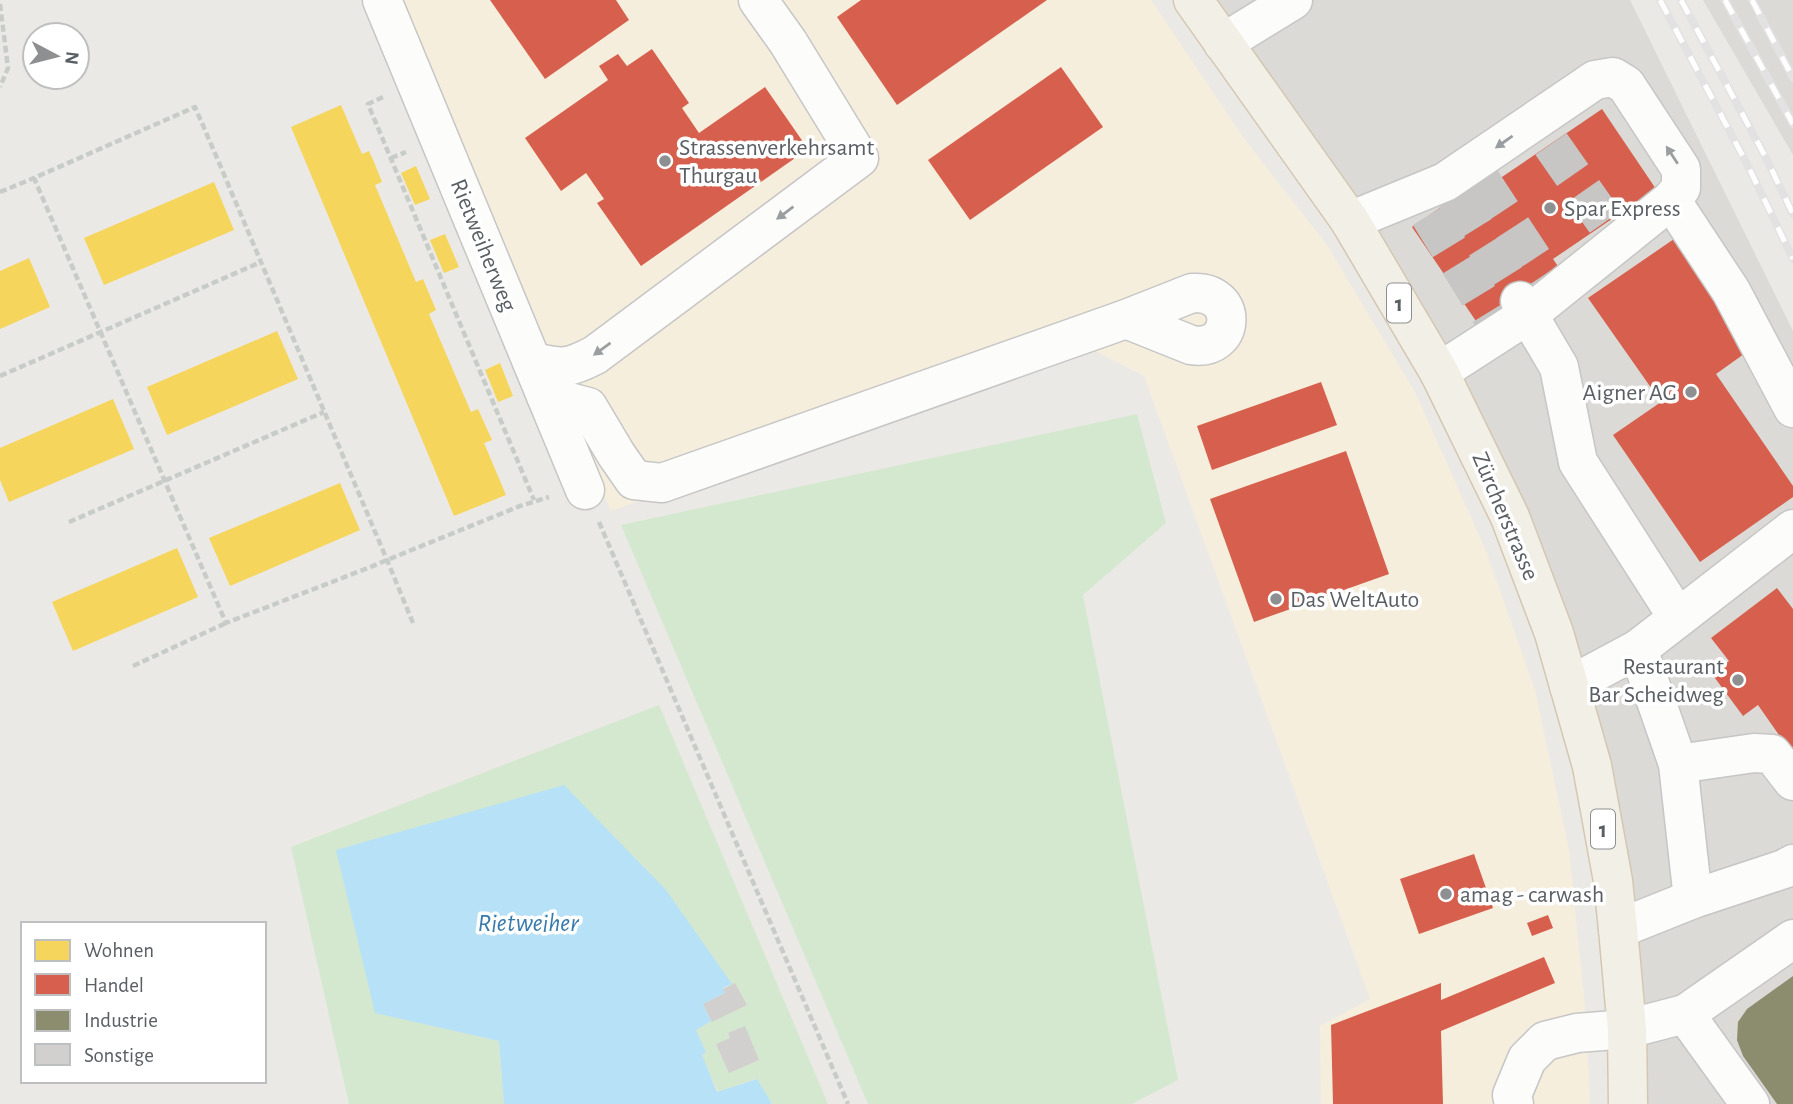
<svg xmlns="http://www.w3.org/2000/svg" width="1793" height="1104" font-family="'Alegreya Sans',sans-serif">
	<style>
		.commercial { fill: #f6eedd }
		.industrial { fill: #dcdad6 }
		.green { fill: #d4e8cf }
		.water { fill: #b7e1f7 }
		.homes { fill: #f6d55c }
		.shops { fill: #d6604d }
		.industry { fill: #8c8c6e }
		.building { fill: #d2d0ce }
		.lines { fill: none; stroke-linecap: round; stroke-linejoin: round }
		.minor-tunnel { stroke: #c7c6c5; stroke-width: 38; stroke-dasharray: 38 19; stroke-linecap: butt }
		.minor-casing { stroke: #c6c6c6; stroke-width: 41 }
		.major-casing { stroke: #d4c7b2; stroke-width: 41 }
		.path { stroke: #c7ccc9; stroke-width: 4.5; stroke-dasharray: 7 3.5; stroke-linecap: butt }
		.minor { stroke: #fcfcfb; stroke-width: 38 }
		.major { stroke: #f2efe7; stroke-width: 38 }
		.rail-casing { stroke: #e2e2e2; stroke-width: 8 }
		.rail { stroke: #fff; stroke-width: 5; stroke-dasharray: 16; stroke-linecap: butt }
		.oneway { fill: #9b9ea0 }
		.poi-dot { fill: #8d8f91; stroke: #fff; stroke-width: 2.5 }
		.labels { text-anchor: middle; stroke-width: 7; stroke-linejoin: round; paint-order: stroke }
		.shield { fill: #fff; stroke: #8c8f92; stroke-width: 2 }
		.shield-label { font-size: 23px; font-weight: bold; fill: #5a5f64 }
		.poi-label { font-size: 24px; fill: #5a5f64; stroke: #fff; text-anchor: start }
		.street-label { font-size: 24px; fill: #5a5f64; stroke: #fff }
		.water-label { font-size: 26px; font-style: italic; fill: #387aac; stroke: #fff }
	</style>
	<rect width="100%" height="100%" fill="#ebe9e5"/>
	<!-- commercial -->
	<polygon class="commercial" points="398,0 1151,0 1245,140 1327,245 1415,392 1486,551 1535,690 1569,850 1585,1007 1590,1104 1321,1104 1320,1026 1370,999 1144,376 1084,345 611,511"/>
	<!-- industrial -->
	<g class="industrial">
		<polygon points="1193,0 1630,0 1793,331 1793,1104 1628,1104 1618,929 1510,517"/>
		<polygon points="1703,0 1793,0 1793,155"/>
	</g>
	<!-- green -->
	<g class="green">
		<polygon points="1137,414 1166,523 1083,595 1178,1080 1132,1104 868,1104 621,525"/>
		<polygon points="659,705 828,1104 772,1104 756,1079 718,1092 701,1055 706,1052 696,1030 703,1004 723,989 732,984 375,1012 499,1041 504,1104 349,1104 291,847"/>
	</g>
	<!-- water -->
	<polygon class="water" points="564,785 666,890 732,984 723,988 725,993 703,1004 711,1021 696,1030 706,1052 702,1055 717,1092 757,1079 772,1104 504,1104 499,1041 375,1013 336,850"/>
	<!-- homes -->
	<g class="homes">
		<polygon points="341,105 362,154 369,151 374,162 382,182 375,185 416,282 423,279 436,310 429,314 471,412 478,409 492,440 484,443 506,495 454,516 291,127"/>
		<polygon points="416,166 430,199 415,205 401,173"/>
		<polygon points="214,182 234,230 104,285 84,238"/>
		<polygon points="445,234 459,267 444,273 430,240"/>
		<polygon points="29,258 50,307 0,329 0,271"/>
		<polygon points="277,331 298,379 167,435 147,387"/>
		<polygon points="500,363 513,396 498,402 485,370"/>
		<polygon points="113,399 134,449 9,502 0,480 0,448"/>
		<polygon points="340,483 360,530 230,586 209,538"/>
		<polygon points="177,548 198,597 73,651 52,602"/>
	</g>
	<!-- shops -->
	<g class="shops">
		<polygon points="490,0 616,0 629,20 545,79"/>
		<polygon points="861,0 1047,0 897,105 837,17"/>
		<polygon points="652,49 689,103 682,108 699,133 765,87 808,149 641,266 597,203 604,199 586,173 561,191 525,138 608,80 599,66 618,54 627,66"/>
		<polygon points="1061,67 1103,127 970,220 928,160"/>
		<polygon points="1602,109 1656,189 1553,259 1562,272 1480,327 1412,227 1494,171 1499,179"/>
		<polygon points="1674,239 1751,349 1716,374 1793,486 1793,497 1700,562 1613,435 1661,402 1588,298"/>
		<polygon points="1321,382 1337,425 1212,470 1197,426"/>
		<polygon points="1346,451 1389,574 1254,622 1210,499"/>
		<polygon points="1777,588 1793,609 1793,755 1758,705 1743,716 1712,674 1729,661 1711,638"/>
		<polygon points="1474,854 1493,908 1419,934 1400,879"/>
		<polygon points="1548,915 1553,928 1532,936 1527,923"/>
		<polygon points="1544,957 1555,983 1441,1031 1443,1104 1333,1104 1331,1025 1441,983 1441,1000"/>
	</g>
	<!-- industry -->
	<polygon class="industry" points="1793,976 1793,1104 1777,1104 1743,1056 1737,1040 1738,1022 1747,1009"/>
	<!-- building -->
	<g class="building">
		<polygon points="735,983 747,1005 712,1022 703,1004 725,993 723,989"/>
		<polygon points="745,1026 759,1060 729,1073 716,1044 730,1038 728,1033"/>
	</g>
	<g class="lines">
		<!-- minor-tunnel -->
		<g class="minor-tunnel">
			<polyline points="1551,144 1606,223"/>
			<polyline points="1481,180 1548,282"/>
			<polyline points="1455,197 1520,301"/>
			<polyline points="1429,215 1493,319"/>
		</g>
		<defs>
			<g id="minor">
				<polyline points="382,0 585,490"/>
				<polyline points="1223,43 1293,0"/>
				<polyline points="1671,200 1731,291 1793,408"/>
				<polyline points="1350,221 1445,182 1595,80 1613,77 1626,85 1681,169 1681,188 1671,200 1529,314 1439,372"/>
				<polyline points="1520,301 1559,367 1578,462 1678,618"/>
				<path d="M532 362C563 368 566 370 595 355L859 158 788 42 758 0"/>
				<path d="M546 396 588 407 616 454 634 480 662 483 1126 319 1191 345C1236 353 1240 290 1192 293L1126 319"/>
				<polyline points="1638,649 1678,764 1693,899"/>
				<polyline points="1569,686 1638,649 1793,529"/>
				<polyline points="1678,764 1754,753 1772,754 1793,781"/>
				<polyline points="1618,929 1693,899 1784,869 1793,864"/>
				<polyline points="1685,1014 1750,1104"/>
				<polyline points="1514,1104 1512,1095 1527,1059 1545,1041 1577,1033 1627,1029 1685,1014 1793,939"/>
			</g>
			<polyline id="major" points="1193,0 1350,221 1439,372 1510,517 1554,633 1592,766 1613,881 1618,929 1627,1029 1628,1104"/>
		</defs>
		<!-- minor casing -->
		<use href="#minor" class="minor-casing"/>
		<!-- major casing -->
		<use href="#major" class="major-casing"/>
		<!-- path -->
		<g class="path">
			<polyline points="0,4 8,68 0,87"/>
			<polyline points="383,97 368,104 534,500"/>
			<polyline points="391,158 406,152"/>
			<polyline points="0,192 34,178"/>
			<polyline points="0,376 261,262"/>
			<polyline points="69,522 324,412"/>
			<polyline points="599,522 848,1104"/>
			<polyline points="413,623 387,560 217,158 195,107 34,178 226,623 368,568 387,560 520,506 549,497"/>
			<polyline points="133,666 226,623"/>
		</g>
		<!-- minor -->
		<use href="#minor" class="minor"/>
		<!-- major -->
		<use href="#major" class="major"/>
		<defs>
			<g id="rail">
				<polyline points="1660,0 1748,166 1793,259"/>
				<polyline points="1681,0 1766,158 1793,214"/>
				<polyline points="1725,0 1793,124"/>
				<polyline points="1752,0 1793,78"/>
			</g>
		</defs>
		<!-- rail casing -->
		<use href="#rail" class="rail-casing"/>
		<!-- rail -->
		<use href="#rail" class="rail"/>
	</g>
	<!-- one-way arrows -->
	<defs><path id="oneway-solid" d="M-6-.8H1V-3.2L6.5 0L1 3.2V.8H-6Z" transform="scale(1.75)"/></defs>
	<g class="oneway">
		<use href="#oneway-solid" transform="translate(1504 142) rotate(145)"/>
		<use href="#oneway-solid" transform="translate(1672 155) rotate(-123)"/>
		<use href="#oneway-solid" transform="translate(785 213) rotate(143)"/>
		<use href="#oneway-solid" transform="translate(602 349) rotate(144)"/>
	</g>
	<!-- markers -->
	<g class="poi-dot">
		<circle cx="665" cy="161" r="7"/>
		<circle cx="1550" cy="208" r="7"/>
		<circle cx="1691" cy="392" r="7"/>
		<circle cx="1276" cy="599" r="7"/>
		<circle cx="1738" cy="680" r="7"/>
		<circle cx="1446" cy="894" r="7"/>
	</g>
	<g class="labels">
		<!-- shield labels -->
		<g class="shield">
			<rect x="1387" y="283.5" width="24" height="39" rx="5"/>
			<rect x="1591" y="809.5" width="24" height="39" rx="5"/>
		</g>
		<g class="shield-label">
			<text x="1399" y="311">1</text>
			<text x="1603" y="837">1</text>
		</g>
		<!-- poi labels -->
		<g class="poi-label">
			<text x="679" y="155">Strassenverkehrsamt<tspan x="679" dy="28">Thurgau</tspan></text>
			<text x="1564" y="216">Spar Express</text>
			<text x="1677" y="400" text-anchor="end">Aigner AG</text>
			<text x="1290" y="607">Das WeltAuto</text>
			<text x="1724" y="674" text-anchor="end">Restaurant<tspan x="1724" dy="28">Bar Scheidweg</tspan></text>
			<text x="1460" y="902">amag - carwash</text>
		</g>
		<!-- street labels -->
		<g class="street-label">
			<text transform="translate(484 245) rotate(68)" y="8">Rietweiherweg</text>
			<text transform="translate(1506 516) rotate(67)" y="8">Zürcherstrasse</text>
		</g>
		<!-- water labels -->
		<g class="water-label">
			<text x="528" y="931">Rietweiher</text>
		</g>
	</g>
	<!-- legend -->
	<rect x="21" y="922" width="245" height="161" fill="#ffffff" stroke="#bdbfc1" stroke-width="2"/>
	<rect x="35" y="940" width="35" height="21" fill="#f6d55c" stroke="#bdbfc1" stroke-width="2"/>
	<text x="84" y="957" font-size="21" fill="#5a5f64">Wohnen</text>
	<rect x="35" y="974" width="35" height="21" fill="#d6604d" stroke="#bdbfc1" stroke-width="2"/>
	<text x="84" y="992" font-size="21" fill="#5a5f64">Handel</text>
	<rect x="35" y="1010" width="35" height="21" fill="#8c8c6e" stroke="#bdbfc1" stroke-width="2"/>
	<text x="84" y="1027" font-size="21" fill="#5a5f64">Industrie</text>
	<rect x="35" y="1044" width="35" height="21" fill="#d2d0ce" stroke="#bdbfc1" stroke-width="2"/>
	<text x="84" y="1062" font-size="21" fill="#5a5f64">Sonstige</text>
	<!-- north arrow -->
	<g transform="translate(56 56) rotate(97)"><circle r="33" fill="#ffffff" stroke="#bdbfc1" stroke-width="2"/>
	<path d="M0-5L12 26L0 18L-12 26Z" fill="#8d8f91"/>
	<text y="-10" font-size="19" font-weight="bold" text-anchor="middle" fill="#5a5f64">N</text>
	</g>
</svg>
